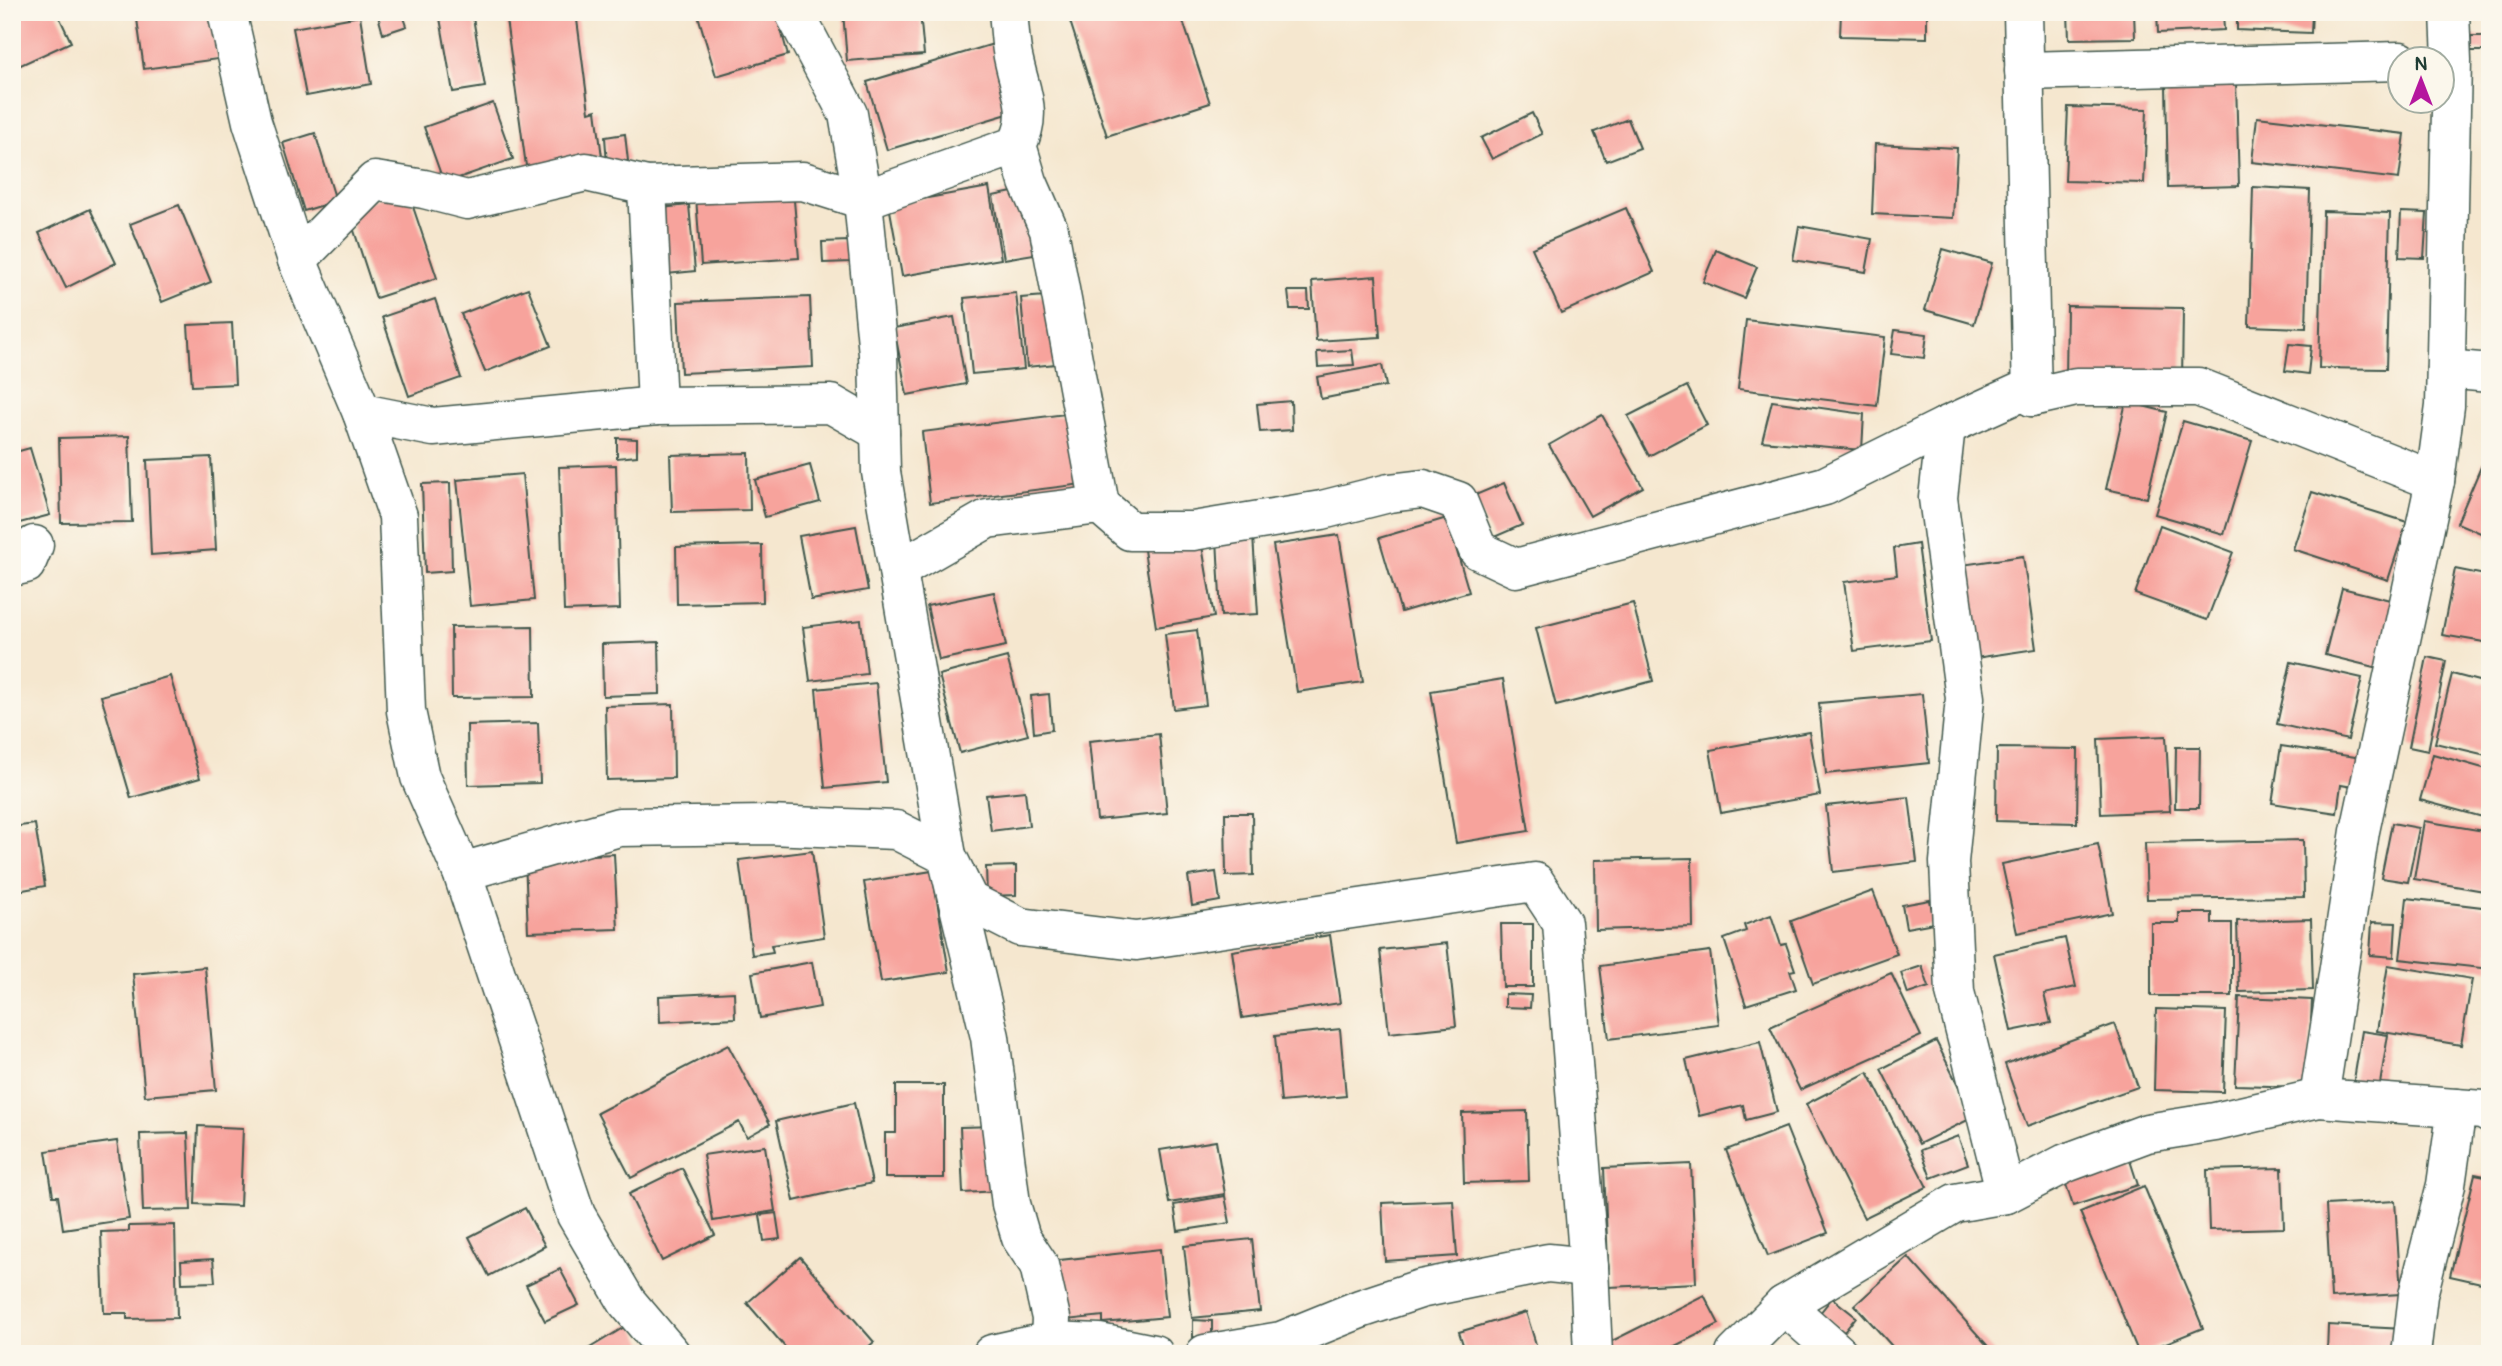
<svg xmlns="http://www.w3.org/2000/svg" width="2502" height="1366" font-family="Pangolin,sans-serif">
	<style>
		.building { fill: #f7a39c }
		.lines { fill: none; stroke-linecap: round; stroke-linejoin: round }
		.street-casing { stroke: #3f564b; stroke-width: 41 }
		.street { stroke: #fff; stroke-width: 38 }
	</style>
	<rect width="100%" height="100%" fill="#fbf7ec"/>
	<filter id="ink" filterUnits="userSpaceOnUse"><feTurbulence type="fractalNoise" baseFrequency=".0143" numOctaves="2"/><feDisplacementMap in="SourceGraphic" scale="14" xChannelSelector="R" yChannelSelector="G"/><feConvolveMatrix kernelMatrix="1 2 1 2 8 2 1 2 1" color-interpolation-filters="sRGB"/></filter>
	<filter id="wash" filterUnits="userSpaceOnUse"><feTurbulence type="fractalNoise" baseFrequency=".00686" numOctaves="4" result="noise"/><feDisplacementMap in="SourceGraphic" scale="28" xChannelSelector="R" yChannelSelector="G"/><feGaussianBlur stdDeviation="1.57" result="paint"/><feColorMatrix in="noise" values="0 0 0 0 0 0 0 0 0 0 0 0 0 0 0 0 0 1.4 0 .05"/><feComposite in="paint" operator="in"/></filter>
	<g filter="url(#wash)">
		<rect width="100%" height="100%" fill="#f5e7cf"/>
		<g id="blocks">
			<!-- building -->
			<g class="building">
				<polygon points="12,12 57,12 71,42 12,69"/>
				<polygon points="136,12 212,12 218,59 144,69"/>
				<polygon points="377,12 402,12 407,26 383,34"/>
				<polygon points="472,12 485,87 453,92 440,18"/>
				<polygon points="505,12 576,12 589,112 596,110 602,157 526,166"/>
				<polygon points="697,12 776,12 788,55 716,76"/>
				<polygon points="843,12 920,12 924,55 847,61"/>
				<polygon points="1067,12 1180,12 1210,103 1107,136"/>
				<polygon points="1841,12 1927,12 1927,38 1840,36"/>
				<polygon points="2068,12 2134,12 2135,38 2069,39"/>
				<polygon points="2157,12 2223,12 2224,30 2158,33"/>
				<polygon points="2237,12 2312,12 2311,33 2237,30"/>
				<polygon points="360,16 371,84 306,96 293,28"/>
				<rect x="2471" y="36" width="19" height="15"/>
				<polygon points="1000,42 1021,110 887,150 867,82"/>
				<polygon points="2236,82 2239,186 2168,188 2166,84"/>
				<polygon points="493,103 513,159 444,183 424,127"/>
				<polygon points="2068,107 2147,109 2144,183 2065,181"/>
				<polygon points="1532,113 1542,134 1492,159 1481,138"/>
				<polygon points="2257,117 2405,134 2399,179 2252,162"/>
				<polygon points="1628,119 1640,148 1606,161 1594,132"/>
				<polygon points="315,133 336,201 304,211 283,143"/>
				<polygon points="625,134 628,161 607,164 605,137"/>
				<polygon points="1875,144 1957,148 1953,218 1872,214"/>
				<polygon points="989,187 1001,259 902,276 889,205"/>
				<polygon points="2253,187 2310,190 2306,328 2249,326"/>
				<polygon points="407,189 437,278 376,298 347,209"/>
				<polygon points="793,189 799,258 701,265 696,197"/>
				<polygon points="1022,190 1034,254 1004,259 993,196"/>
				<polygon points="179,205 211,282 162,302 130,224"/>
				<polygon points="689,205 695,271 667,274 661,208"/>
				<polygon points="1626,208 1654,272 1561,313 1532,248"/>
				<polygon points="90,209 116,263 66,288 39,233"/>
				<polygon points="2323,211 2390,213 2386,369 2319,368"/>
				<polygon points="2401,212 2427,213 2424,258 2399,257"/>
				<polygon points="1799,226 1872,239 1866,272 1793,260"/>
				<polygon points="849,241 851,262 823,263 822,242"/>
				<polygon points="1943,249 1992,263 1974,324 1925,310"/>
				<polygon points="1716,250 1757,267 1744,298 1703,282"/>
				<polygon points="1376,276 1380,337 1316,341 1312,281"/>
				<polygon points="528,288 551,346 485,372 461,314"/>
				<polygon points="1288,291 1308,291 1309,309 1290,309"/>
				<polygon points="1016,293 1024,369 972,374 964,298"/>
				<polygon points="1058,295 1065,363 1027,367 1021,298"/>
				<polygon points="810,297 813,367 681,373 678,302"/>
				<polygon points="435,299 461,378 409,396 382,317"/>
				<polygon points="2067,306 2183,308 2182,383 2066,382"/>
				<polygon points="954,317 966,384 907,395 894,328"/>
				<polygon points="1746,320 1885,337 1877,406 1738,389"/>
				<polygon points="232,323 235,384 192,386 188,325"/>
				<polygon points="1895,330 1927,334 1924,358 1891,354"/>
				<polygon points="2289,344 2311,346 2308,374 2285,371"/>
				<polygon points="1352,350 1354,365 1318,367 1317,352"/>
				<polygon points="1382,365 1386,386 1321,399 1317,377"/>
				<polygon points="1687,386 1707,425 1649,456 1628,416"/>
				<polygon points="1291,401 1292,430 1260,432 1257,404"/>
				<polygon points="1772,401 1864,414 1862,450 1762,441"/>
				<polygon points="2126,402 2167,412 2147,498 2106,489"/>
				<polygon points="1073,413 1083,484 930,503 922,432"/>
				<polygon points="1602,415 1643,487 1590,516 1549,445"/>
				<polygon points="2183,421 2252,441 2224,534 2155,514"/>
				<polygon points="129,436 132,522 61,523 59,438"/>
				<polygon points="617,438 637,439 637,456 617,458"/>
				<polygon points="30,448 50,515 12,525 12,453"/>
				<polygon points="749,453 750,510 672,512 670,455"/>
				<polygon points="211,457 216,550 151,555 147,460"/>
				<polygon points="2483,462 2490,465 2490,537 2457,523"/>
				<polygon points="616,465 620,609 564,611 559,467"/>
				<polygon points="810,465 820,502 765,517 755,480"/>
				<polygon points="522,474 534,600 470,606 457,480"/>
				<polygon points="450,483 452,571 425,573 422,484"/>
				<polygon points="1504,483 1522,525 1492,538 1473,496"/>
				<polygon points="2312,492 2407,522 2388,580 2293,549"/>
				<polygon points="1447,518 1469,592 1401,612 1379,538"/>
				<polygon points="2160,525 2233,552 2207,620 2135,594"/>
				<polygon points="856,526 868,590 811,600 799,536"/>
				<polygon points="1339,535 1363,682 1297,692 1273,545"/>
				<polygon points="1253,536 1258,614 1221,616 1217,538"/>
				<polygon points="1201,540 1214,617 1156,627 1144,550"/>
				<polygon points="1918,544 1931,641 1854,651 1844,582 1897,575 1894,548"/>
				<polygon points="762,545 763,602 677,604 676,547"/>
				<polygon points="2023,556 2036,649 1975,658 1962,565"/>
				<polygon points="2455,569 2490,576 2490,643 2442,635"/>
				<polygon points="2342,588 2394,601 2378,668 2325,655"/>
				<polygon points="994,592 1006,646 939,660 927,606"/>
				<polygon points="1633,603 1653,681 1556,706 1536,628"/>
				<polygon points="861,620 867,674 810,681 803,627"/>
				<polygon points="533,626 534,697 452,698 451,627"/>
				<polygon points="1197,630 1206,705 1174,709 1165,634"/>
				<polygon points="659,642 660,694 603,696 602,644"/>
				<polygon points="1007,657 1028,735 960,753 939,675"/>
				<polygon points="2427,657 2446,661 2428,751 2409,747"/>
				<polygon points="2291,662 2362,678 2348,740 2277,724"/>
				<polygon points="2452,674 2490,684 2490,756 2435,743"/>
				<polygon points="170,676 200,778 131,798 101,696"/>
				<polygon points="1503,679 1529,831 1456,843 1431,691"/>
				<polygon points="876,683 886,782 825,788 816,689"/>
				<polygon points="1049,694 1052,730 1034,733 1031,696"/>
				<polygon points="1922,694 1929,763 1826,774 1819,703"/>
				<polygon points="673,704 674,778 607,780 605,706"/>
				<polygon points="538,723 540,783 468,785 467,725"/>
				<polygon points="1809,732 1820,795 1721,813 1710,750"/>
				<polygon points="1159,734 1167,813 1097,820 1089,741"/>
				<polygon points="2166,736 2170,811 2101,814 2098,739"/>
				<polygon points="2281,746 2362,758 2358,788 2341,785 2337,813 2272,803"/>
				<polygon points="2176,747 2200,747 2199,808 2175,808"/>
				<polygon points="1997,748 2078,749 2077,823 1996,821"/>
				<polygon points="2433,754 2490,770 2490,819 2420,800"/>
				<polygon points="1025,791 1029,826 991,831 986,795"/>
				<polygon points="1909,797 1917,862 1833,872 1826,806"/>
				<polygon points="1225,813 1252,813 1253,875 1226,876"/>
				<polygon points="2424,821 2490,832 2490,892 2414,879"/>
				<polygon points="2392,823 2419,828 2408,882 2381,878"/>
				<polygon points="35,824 45,886 12,892 12,827"/>
				<polygon points="2303,840 2304,897 2147,899 2145,843"/>
				<polygon points="2098,844 2112,913 2017,933 2002,864"/>
				<polygon points="812,851 824,937 771,945 773,952 752,955 739,860"/>
				<polygon points="614,854 618,929 528,932 525,858"/>
				<polygon points="1692,858 1693,927 1596,930 1595,860"/>
				<polygon points="1016,866 1016,895 987,896 986,867"/>
				<polygon points="932,871 949,972 881,982 864,882"/>
				<polygon points="1216,872 1220,901 1192,906 1188,876"/>
				<polygon points="1873,891 1897,954 1813,984 1791,921"/>
				<polygon points="2407,898 2490,908 2490,969 2400,959"/>
				<polygon points="1930,900 1934,923 1906,928 1902,905"/>
				<polygon points="2179,913 2212,913 2212,923 2232,923 2232,996 2151,996 2151,923 2179,923"/>
				<polygon points="1771,915 1781,945 1786,944 1795,970 1790,971 1796,989 1746,1005 1724,939 1746,931 1744,925"/>
				<polygon points="2311,919 2313,990 2239,992 2237,921"/>
				<polygon points="2372,922 2396,923 2394,957 2370,955"/>
				<polygon points="1501,924 1533,924 1533,987 1503,987"/>
				<polygon points="1330,935 1340,1003 1242,1018 1232,951"/>
				<polygon points="2065,938 2076,987 2044,994 2051,1023 2011,1031 1994,954"/>
				<polygon points="1447,943 1456,1026 1389,1033 1380,950"/>
				<polygon points="1710,951 1719,1025 1609,1039 1600,966"/>
				<polygon points="812,962 820,1007 760,1018 752,973"/>
				<polygon points="2388,965 2472,979 2461,1045 2377,1031"/>
				<polygon points="1922,966 1929,987 1908,994 1901,973"/>
				<polygon points="205,967 216,1090 145,1096 133,974"/>
				<polygon points="1891,973 1921,1036 1800,1090 1770,1027"/>
				<polygon points="734,992 735,1018 660,1022 659,996"/>
				<polygon points="1505,994 1531,995 1530,1008 1505,1007"/>
				<polygon points="2239,997 2312,1000 2308,1087 2235,1085"/>
				<polygon points="2156,1009 2226,1011 2223,1092 2154,1090"/>
				<polygon points="2115,1024 2138,1087 2027,1126 2005,1064"/>
				<polygon points="1340,1029 1346,1096 1281,1102 1275,1036"/>
				<polygon points="2362,1031 2388,1035 2379,1090 2353,1086"/>
				<polygon points="1936,1041 1974,1117 1919,1144 1881,1069"/>
				<polygon points="1760,1042 1777,1112 1746,1120 1743,1105 1699,1116 1686,1060"/>
				<polygon points="728,1045 770,1124 747,1137 739,1122 631,1178 597,1113"/>
				<polygon points="1868,1072 1927,1187 1864,1218 1806,1104"/>
				<polygon points="896,1085 944,1085 944,1178 885,1178 885,1133 896,1133"/>
				<polygon points="854,1103 872,1183 794,1201 776,1121"/>
				<polygon points="1527,1111 1529,1181 1464,1183 1462,1113"/>
				<polygon points="198,1126 243,1128 240,1206 195,1204"/>
				<polygon points="997,1126 999,1191 963,1193 960,1127"/>
				<polygon points="1786,1127 1828,1233 1768,1256 1726,1150"/>
				<polygon points="188,1133 191,1210 143,1211 140,1134"/>
				<polygon points="1958,1136 1968,1164 1931,1178 1921,1150"/>
				<polygon points="117,1141 129,1219 63,1229 58,1196 53,1196 46,1151"/>
				<polygon points="1216,1141 1225,1194 1169,1203 1160,1150"/>
				<polygon points="765,1146 775,1211 713,1221 703,1155"/>
				<polygon points="2126,1148 2138,1185 2073,1206 2061,1169"/>
				<polygon points="1691,1164 1696,1283 1609,1287 1604,1168"/>
				<polygon points="682,1168 715,1235 662,1261 629,1194"/>
				<polygon points="2282,1168 2284,1228 2209,1230 2207,1170"/>
				<polygon points="2475,1174 2490,1177 2490,1285 2450,1276"/>
				<polygon points="2144,1186 2203,1328 2139,1354 2080,1212"/>
				<polygon points="1225,1196 1230,1223 1178,1231 1174,1205"/>
				<polygon points="1453,1200 1457,1256 1385,1261 1382,1203"/>
				<polygon points="2395,1201 2401,1294 2331,1298 2326,1205"/>
				<polygon points="525,1208 545,1246 489,1276 469,1237"/>
				<polygon points="776,1213 780,1239 764,1241 760,1215"/>
				<polygon points="175,1225 177,1318 127,1319 127,1313 104,1313 101,1232 129,1231 129,1226"/>
				<polygon points="1252,1239 1260,1311 1192,1318 1184,1246"/>
				<polygon points="1160,1249 1167,1317 1103,1323 1103,1316 1057,1321 1051,1261"/>
				<polygon points="800,1257 874,1342 860,1354 791,1354 747,1303"/>
				<polygon points="1908,1257 1995,1354 1899,1354 1855,1305"/>
				<polygon points="213,1259 215,1282 182,1283 181,1261"/>
				<polygon points="560,1269 579,1305 545,1321 526,1285"/>
				<polygon points="1704,1295 1719,1324 1659,1354 1604,1354 1600,1347"/>
				<polygon points="1832,1298 1856,1317 1844,1332 1820,1313"/>
				<polygon points="1526,1312 1539,1354 1466,1354 1459,1332"/>
				<polygon points="1193,1320 1212,1321 1212,1338 1193,1337"/>
				<polygon points="631,1323 651,1354 580,1354"/>
				<polygon points="2328,1325 2404,1329 2403,1354 2327,1354"/>
			</g>
		</g>
	</g>
	<g filter="url(#ink)">
		<use href="#blocks" fill-opacity="0" stroke="#3f564b" stroke-width="2"/>
		<g class="lines">
			<defs>
				<g id="street">
					<polyline points="227,12 252,122 297,260 362,413 398,516 406,711 420,777 462,872 576,1215 627,1302 671,1354"/>
					<polyline points="794,12 848,114 863,200 878,354 881,472 947,856 990,1037 1011,1204 1021,1238 1039,1265 1051,1318 1050,1341"/>
					<path d="M1008 12C1010 28 1010 46 1014 61 1021 93 1033 113 1017 145L1028 182 1049 230 1100 505"/>
					<polyline points="2024,71 2400,61"/>
					<polyline points="647,186 657,406"/>
					<polyline points="297,260 375,181 424,189 467,200 586,172 647,186 803,181 863,200 1017,145"/>
					<polyline points="2446,369 2490,373"/>
					<polyline points="2032,397 2076,387 2198,387 2435,481"/>
					<polyline points="362,413 433,427 657,406 831,404 880,432"/>
					<polyline points="1946,426 1938,498 1965,698 1949,862 1955,992 2006,1194"/>
					<polyline points="12,567 26,564 34,545"/>
					<polyline points="898,570 987,519 1100,505 1130,531 1193,531 1322,510 1389,493 1423,489 1458,501 1478,550 1516,568 1825,486 1946,426 2023,391 2032,397 2023,12"/>
					<polyline points="462,872 619,827 768,825 896,830 947,856 969,901 1020,927 1136,941 1535,882 1562,923 1589,1267 1593,1354"/>
					<polyline points="2319,1098 2360,831 2435,481 2445,406 2452,60 2450,12"/>
					<polyline points="1784,1305 1839,1354"/>
					<polyline points="992,1354 1050,1341 1100,1343 1154,1354"/>
					<polyline points="1205,1354 1281,1341 1360,1309 1420,1289 1548,1263 1589,1267"/>
					<polyline points="1735,1354 1784,1305 1955,1203 2006,1194 2066,1163 2147,1133 2215,1122 2319,1098 2483,1110 2490,1114"/>
					<polyline points="2411,1354 2418,1295 2446,1185 2457,1108"/>
				</g>
			</defs>
			<!-- street casing -->
			<use href="#street" class="street-casing"/>
			<!-- street -->
			<use href="#street" class="street"/>
		</g>
	</g>
	<!-- margin -->
	<rect width="2502" height="1366" fill="none" stroke="#fbf7ec" stroke-width="42"/>
	<!-- north arrow -->
	<g transform="translate(2421 80)"><circle r="33" fill="#fbf7ec" stroke="#a3ada2" stroke-width="2"/>
	<path d="M0-5L12 26L0 18L-12 26Z" fill="#b5179e"/>
	<text y="-10" font-size="19" font-weight="bold" text-anchor="middle" fill="#1f3d34">N</text>
	</g>
</svg>
